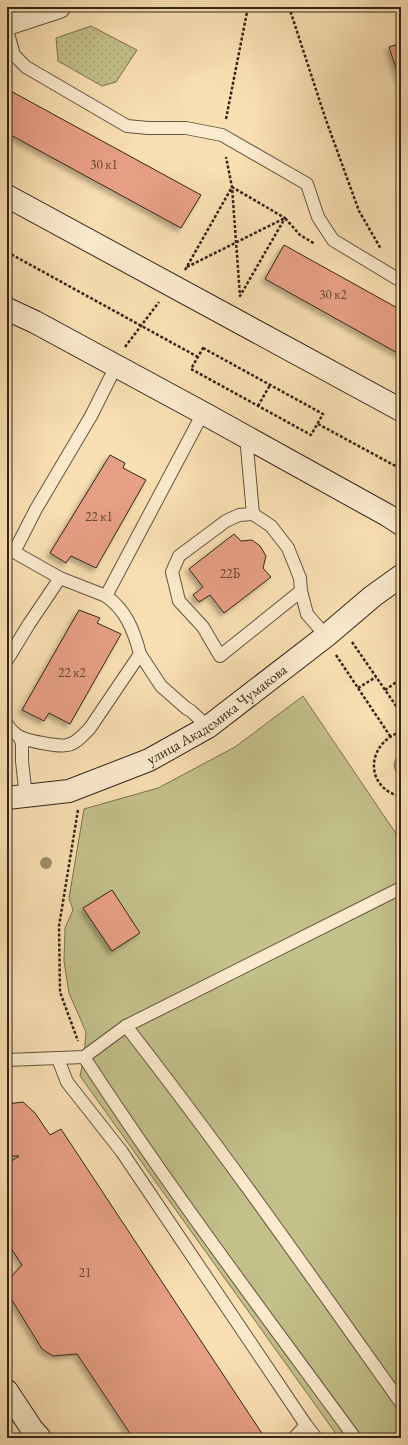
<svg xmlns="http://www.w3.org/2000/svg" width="408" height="1445" font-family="'EB Garamond',serif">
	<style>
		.grass { fill: url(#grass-tufts); stroke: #7b7250 }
		.park { fill: url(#park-dots); stroke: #7b7250 }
		.pitch { fill: #c3c089; stroke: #7b7250 }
		.building { fill: #e79f85; stroke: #332518; filter: url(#shadow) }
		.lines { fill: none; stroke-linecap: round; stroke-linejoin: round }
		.lane-casing { stroke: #64543e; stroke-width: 14 }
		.street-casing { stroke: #64543e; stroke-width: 24 }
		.secondary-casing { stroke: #332518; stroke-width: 24 }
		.path { stroke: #332518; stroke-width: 2.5; stroke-dasharray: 3 2; stroke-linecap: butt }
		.lane { stroke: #fbeacd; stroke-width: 12 }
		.street { stroke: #fbeacd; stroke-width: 22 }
		.secondary { stroke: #fbeacd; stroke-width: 22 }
		.tree { fill: #a08e6d }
		.labels { text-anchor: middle; stroke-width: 3; stroke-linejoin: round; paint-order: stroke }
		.number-label { font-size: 13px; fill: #604433 }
		.street-label { font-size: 15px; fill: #332518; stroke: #fbeacd }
	</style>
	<defs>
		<pattern id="grass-tufts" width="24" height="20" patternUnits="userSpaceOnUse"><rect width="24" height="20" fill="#c3c089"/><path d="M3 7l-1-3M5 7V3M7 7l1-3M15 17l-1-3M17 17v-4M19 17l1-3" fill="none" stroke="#a8a576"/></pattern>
		<pattern id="park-dots" width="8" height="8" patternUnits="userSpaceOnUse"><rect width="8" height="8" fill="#c3c089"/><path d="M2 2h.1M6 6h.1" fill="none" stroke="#a8a576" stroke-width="1.8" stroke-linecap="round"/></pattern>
		<filter id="shadow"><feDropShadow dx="-3.5" dy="3.5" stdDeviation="2" flood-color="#0004"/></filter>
	</defs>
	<rect width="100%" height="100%" fill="#f9dfb2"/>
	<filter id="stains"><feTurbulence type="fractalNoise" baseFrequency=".005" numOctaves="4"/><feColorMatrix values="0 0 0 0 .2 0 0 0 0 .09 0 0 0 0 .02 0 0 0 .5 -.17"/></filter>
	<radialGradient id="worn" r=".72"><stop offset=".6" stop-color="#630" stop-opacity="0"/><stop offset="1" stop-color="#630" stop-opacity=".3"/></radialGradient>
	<!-- grass -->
	<path class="grass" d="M401 753V777C392 770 392 760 401 753Z"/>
	<!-- park -->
	<polygon class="park" points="91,26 137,50 116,82 102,86 58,61 56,38"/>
	<!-- pitch -->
	<polygon class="pitch" points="303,696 401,841 401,1438 339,1438 80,1076 84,1057 86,1032 69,993 64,961 65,928 73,910 69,898 84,809 158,788 235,747"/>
	<!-- building -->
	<g class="building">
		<polygon points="401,43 401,84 389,47"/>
		<polygon points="7,89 201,195 181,228 7,133"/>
		<polygon points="284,245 401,310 401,355 265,279"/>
		<polygon points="110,455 125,463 123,468 146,480 96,568 71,556 66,563 50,553"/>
		<polygon points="234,534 241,541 252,540 260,546 266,556 263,568 271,577 224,613 210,595 199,602 193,595 203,587 189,569"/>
		<polygon points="79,610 100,618 97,623 121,634 70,724 49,713 44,721 22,710"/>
		<polygon points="112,890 140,933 112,951 83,908"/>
		<polygon points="23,1102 35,1113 50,1135 61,1129 265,1438 133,1438 77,1354 53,1356 42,1349 10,1297 8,1280 22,1265 7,1242 7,1164 19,1156 7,1156 7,1104"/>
	</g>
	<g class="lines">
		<defs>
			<g id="lane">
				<polyline points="7,30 14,55 26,67 127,126 148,128 186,128 222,135 307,184 318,217 333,240 401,281"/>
				<polyline points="246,436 253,514"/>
				<polyline points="60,578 14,552 36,509 91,416 116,366"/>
				<polyline points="301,591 220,656 203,627 179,601 172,572 179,556 226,521 239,515 253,514 271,526 288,548 300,578 301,591 307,614 326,636"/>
				<polyline points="140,654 161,686 186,708 191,711 208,727"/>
				<polyline points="7,660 29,624 60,578 106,596"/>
				<path d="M7 724C10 729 15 734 20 737 29 741 58 747 67 745 76 744 84 734 90 728L140 654C134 631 126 610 106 596L203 413"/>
				<polyline points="20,737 22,744 22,761 26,797"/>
				<path d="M126 1026C222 1149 311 1276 401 1403"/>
				<path d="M84 1057C169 1188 263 1312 355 1438"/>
				<polyline points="58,1059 67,1082 122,1152 306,1425"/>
				<polyline points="7,1060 84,1057 126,1026 401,888"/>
				<polyline points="294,1438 306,1425 316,1438"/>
			</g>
			<polyline id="street" points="7,24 59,7"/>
			<g id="secondary">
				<polyline points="7,196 401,410"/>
				<polyline points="7,309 35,322 203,413 387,515 401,524"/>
				<path id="s1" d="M7 798 69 791 149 760 208 727 326 636 373 596 401 576"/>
				<polyline points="7,1391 32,1429 40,1438"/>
			</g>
		</defs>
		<!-- lane casing -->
		<use href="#lane" class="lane-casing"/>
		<!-- street casing -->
		<use href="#street" class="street-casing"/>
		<!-- secondary casing -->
		<use href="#secondary" class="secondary-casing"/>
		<!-- path -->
		<g class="path">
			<polyline points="289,7 326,120 359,211 381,249"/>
			<polyline points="226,119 248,7"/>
			<polyline points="7,252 198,357"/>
			<polyline points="187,267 285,218 300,235 315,244"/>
			<polyline points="185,270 232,187 285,218 240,296 232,187 226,157"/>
			<polyline points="125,347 159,302"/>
			<polygon points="203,348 323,414 311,435 191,369"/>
			<polyline points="258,406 270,385"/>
			<polyline points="318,424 401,469"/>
			<polyline points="352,642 401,713"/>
			<polyline points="336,655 390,736"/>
			<polyline points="358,688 376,677"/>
			<polyline points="385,690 401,679"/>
			<path d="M401 732C373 740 363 775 389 792 393 794 397 796 401 797"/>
			<polyline points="78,810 59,926 60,992 78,1041"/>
		</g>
		<!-- lane -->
		<use href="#lane" class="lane"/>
		<!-- street -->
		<use href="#street" class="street"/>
		<!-- secondary -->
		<use href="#secondary" class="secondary"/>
	</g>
	<!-- trees -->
	<circle class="tree" cx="46" cy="863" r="6"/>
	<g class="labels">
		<!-- number labels -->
		<g class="number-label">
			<text x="104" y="169">30 к1</text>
			<text x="333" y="299">30 к2</text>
			<text x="99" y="521">22 к1</text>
			<text x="230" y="578">22Б</text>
			<text x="72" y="677">22 к2</text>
			<text x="85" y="1277">21</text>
		</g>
		<!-- street labels -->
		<g class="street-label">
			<text dy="5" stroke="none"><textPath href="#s1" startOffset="230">улица Академика Чумакова</textPath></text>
		</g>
	</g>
	<!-- margin -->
	<rect width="408" height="1445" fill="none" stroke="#f9dfb2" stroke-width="24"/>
	<rect x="8" y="8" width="392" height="1429" fill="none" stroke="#332518" stroke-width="2"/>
	<rect x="12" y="12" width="384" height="1421" fill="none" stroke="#332518"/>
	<rect width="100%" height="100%" filter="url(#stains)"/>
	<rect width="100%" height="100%" fill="url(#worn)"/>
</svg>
